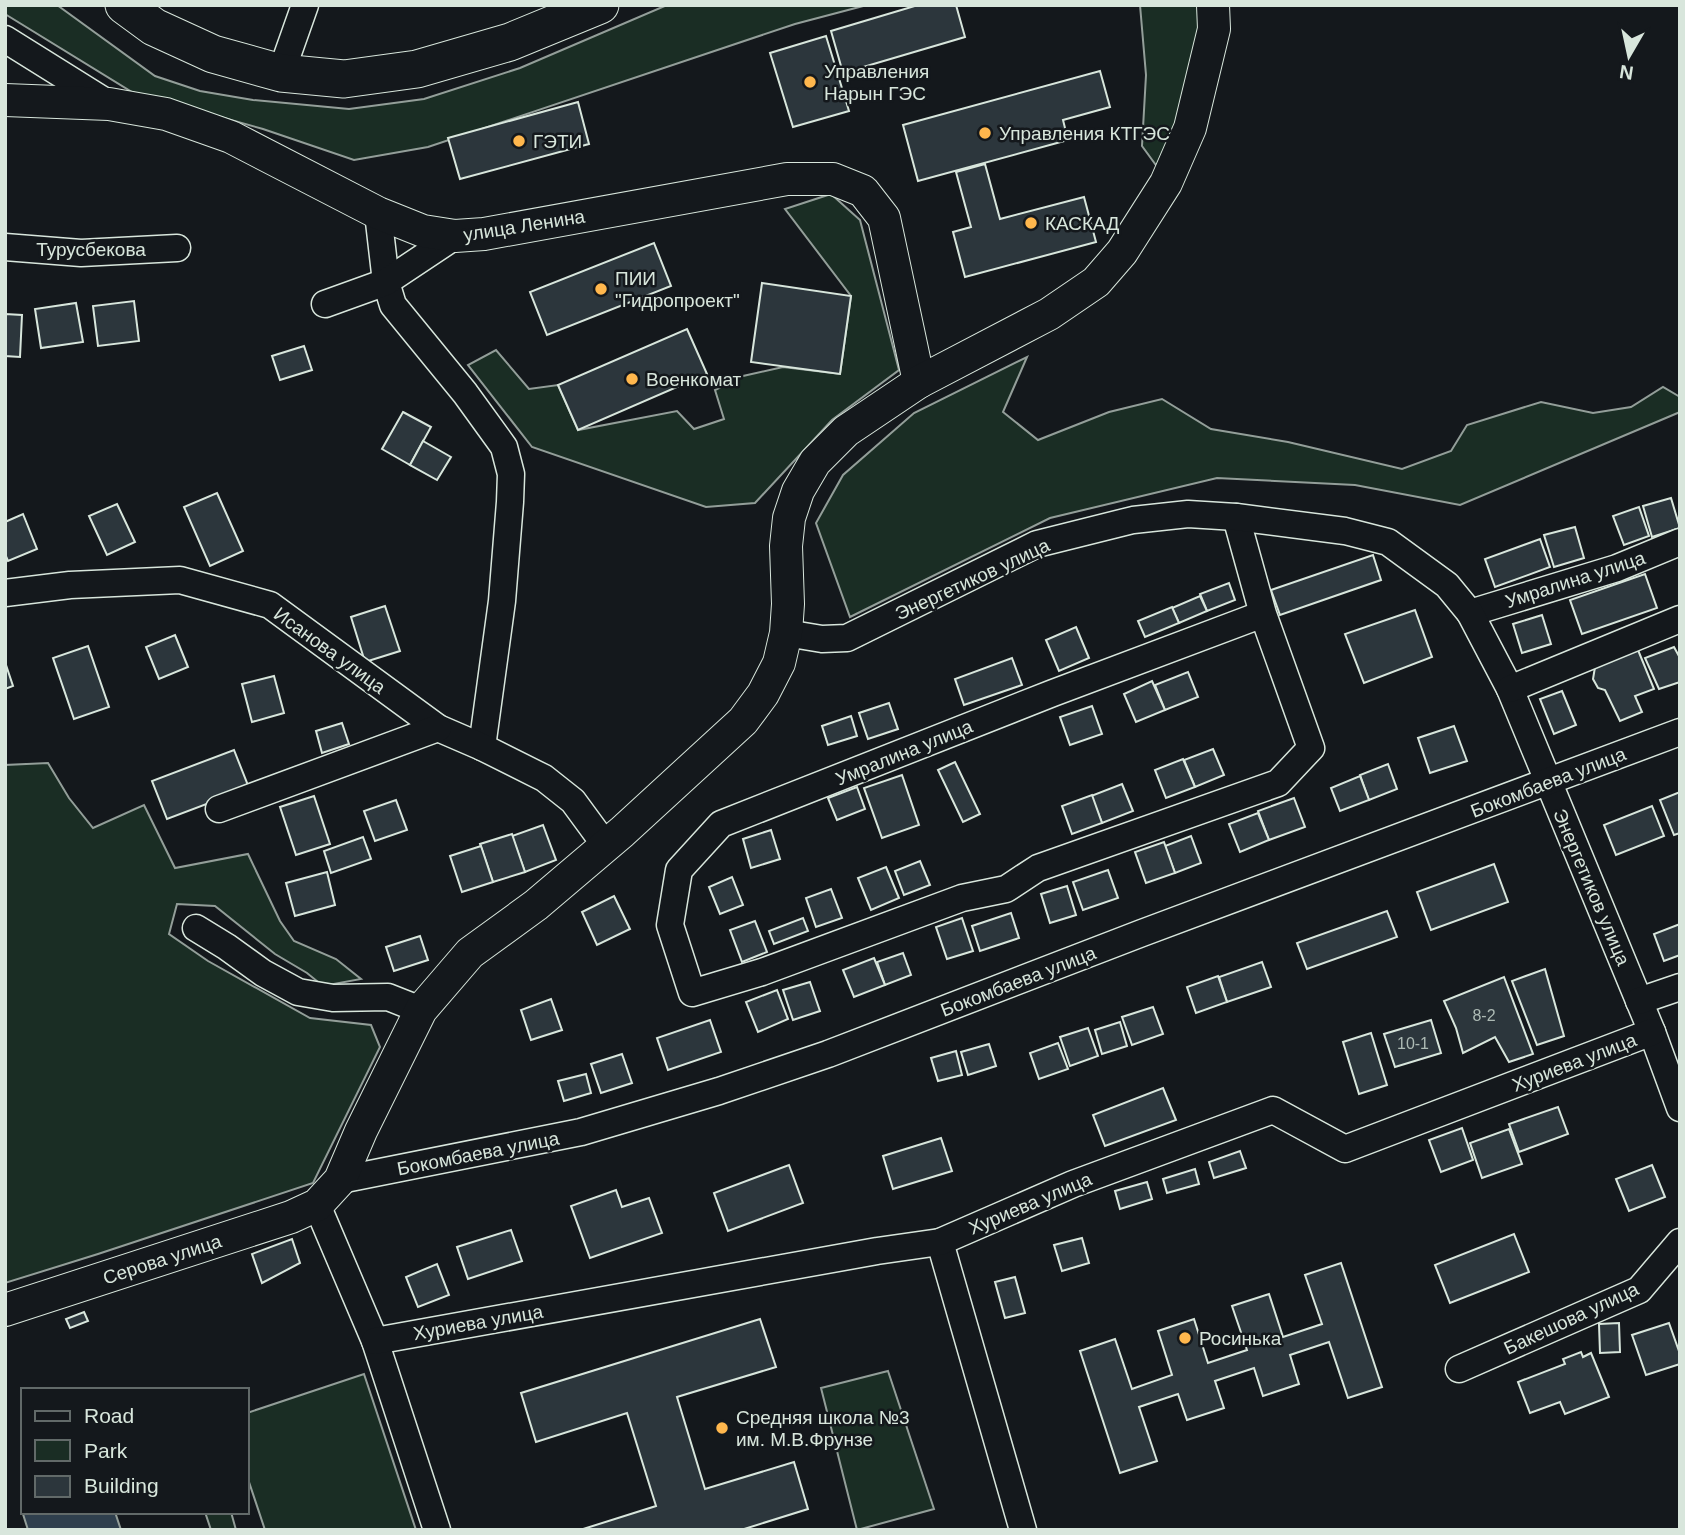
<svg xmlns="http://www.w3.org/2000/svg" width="1685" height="1535" font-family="Arial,sans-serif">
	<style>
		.green { fill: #1a2d24; stroke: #939e99; stroke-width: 2 }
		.water { fill: #2f3f4d; stroke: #939e99; stroke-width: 2 }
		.building { fill: #2c363c; stroke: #d8e6dc; stroke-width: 2 }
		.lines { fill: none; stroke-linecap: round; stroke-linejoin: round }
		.minor-casing { stroke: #d8e6dc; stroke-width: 29 }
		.major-casing { stroke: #d8e6dc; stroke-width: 34 }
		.highway-casing { stroke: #d8e6dc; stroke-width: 39 }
		.minor { stroke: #14181c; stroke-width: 26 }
		.major { stroke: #14181c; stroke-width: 32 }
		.highway { stroke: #14181c; stroke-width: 37 }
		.poi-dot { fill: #ffb74d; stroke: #14181c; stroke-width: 2.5 }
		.labels { text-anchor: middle; stroke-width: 5; stroke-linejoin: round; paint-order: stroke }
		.number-label { font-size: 16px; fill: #adbab4 }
		.poi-label { font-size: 19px; fill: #d8e6dc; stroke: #14181c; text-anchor: start }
		.street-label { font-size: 19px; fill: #d8e6dc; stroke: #14181c }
	</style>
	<rect width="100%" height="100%" fill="#14181c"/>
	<!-- green -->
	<g class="green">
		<polygon points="5,5 57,5 155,76 200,91 253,100 349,109 424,99 520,68 667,5 867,5 795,24 428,147 354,160 263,129 132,92 5,14"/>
		<polygon points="1140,5 1198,5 1204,24 1161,172 1142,146 1146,75"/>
		<polygon points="831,194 860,220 899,370 832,420 755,503 706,507 532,447 468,365 496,350 529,389 558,385 578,430 677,411 694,429 724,419 715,390 743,376 783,367 840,374 851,296 785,209"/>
		<polygon points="1027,357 1003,412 1038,440 1109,412 1162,399 1211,429 1288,442 1402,469 1451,451 1467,425 1541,402 1593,413 1631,407 1663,387 1680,397 1680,412 1460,505 1355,485 1217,478 1050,518 850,617 816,523 843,475 914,413"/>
		<polygon points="48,763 69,798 93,828 144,805 175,868 248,854 280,921 294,941 336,959 361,979 323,986 307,973 275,954 215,906 177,904 169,934 208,961 310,1018 371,1025 380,1047 313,1183 98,1254 5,1283 5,765"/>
		<polygon points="888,1371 934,1509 857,1530 821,1388"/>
		<polygon points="364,1374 416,1530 265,1530 247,1476 247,1413"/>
		<polygon points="205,1512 231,1512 236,1530 211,1530"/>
	</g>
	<!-- water -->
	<polygon class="water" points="28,1512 115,1512 121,1530 28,1530 23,1514"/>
	<!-- building -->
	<g class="building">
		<polygon points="918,5 956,5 965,37 843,73 831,31"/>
		<polygon points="826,36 849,111 793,127 770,53"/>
		<polygon points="1100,71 1110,107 1063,120 1068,140 918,181 903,125"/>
		<polygon points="578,102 589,144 460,179 448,138"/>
		<polygon points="985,164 1000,219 1084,197 1096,242 965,277 953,232 971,227 956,172"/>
		<polygon points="654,243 671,286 547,335 530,292"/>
		<polygon points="762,283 851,296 840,374 751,362"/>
		<polygon points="134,301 139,341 98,346 93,306"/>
		<polygon points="76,303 83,342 41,348 35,309"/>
		<polygon points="5,314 22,315 20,357 5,356"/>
		<polygon points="687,329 707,374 578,430 558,385"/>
		<polygon points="304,346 312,370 280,380 272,356"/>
		<polygon points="403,412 431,427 410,465 382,449"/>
		<polygon points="423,441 451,457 437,480 410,465"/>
		<polygon points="217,493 243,551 210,566 184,507"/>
		<polygon points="1671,498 1680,528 1652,537 1643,506"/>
		<polygon points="117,504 135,542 107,555 89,516"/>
		<polygon points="1639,507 1649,536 1624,545 1613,516"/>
		<polygon points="23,514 37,549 8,561 5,554 5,522"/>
		<polygon points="1575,527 1584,558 1554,567 1544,535"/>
		<polygon points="1540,539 1550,567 1495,587 1485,559"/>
		<polygon points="1373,555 1381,580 1280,615 1271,590"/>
		<polygon points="1645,574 1657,608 1582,634 1570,600"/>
		<polygon points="1229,583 1235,600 1207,611 1200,594"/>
		<polygon points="1200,596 1207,611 1179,623 1172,608"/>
		<polygon points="385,606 400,651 365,662 351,617"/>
		<polygon points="1172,607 1179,623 1145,637 1138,621"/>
		<polygon points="1415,610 1432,657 1364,683 1345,634"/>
		<polygon points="1542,615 1551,644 1522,653 1513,624"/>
		<polygon points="1076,627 1089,658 1059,671 1046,640"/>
		<polygon points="175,635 188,667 159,679 146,647"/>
		<polygon points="88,646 109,707 74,719 53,658"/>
		<polygon points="1674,647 1680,658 1680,682 1659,689 1645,658"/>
		<polygon points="1638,650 1654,689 1635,696 1642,712 1620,721 1605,690 1598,688 1593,679 1595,667"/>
		<polygon points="1012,658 1022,685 964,705 955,679"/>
		<polygon points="5,662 13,686 5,689"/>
		<polygon points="1188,672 1198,697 1165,710 1155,685"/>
		<polygon points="274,676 284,713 252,722 242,684"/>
		<polygon points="1152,681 1165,710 1136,722 1124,694"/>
		<polygon points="1562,691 1576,725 1554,734 1540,699"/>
		<polygon points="889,703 898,729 868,739 859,713"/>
		<polygon points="1092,706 1102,734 1070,745 1060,717"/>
		<polygon points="851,716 857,736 828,745 822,726"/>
		<polygon points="342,723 349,744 322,753 316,731"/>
		<polygon points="1454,726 1467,761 1430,773 1418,738"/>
		<polygon points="1213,749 1224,775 1195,787 1184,760"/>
		<polygon points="234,750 249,788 167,819 152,781"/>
		<polygon points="1183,759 1195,787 1166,798 1155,770"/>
		<polygon points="955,762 980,814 963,822 938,770"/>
		<polygon points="1388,764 1397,789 1369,800 1360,775"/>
		<polygon points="902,775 919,825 882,838 864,788"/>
		<polygon points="1360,776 1369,800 1340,811 1331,788"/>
		<polygon points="1122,784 1133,811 1102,823 1091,796"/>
		<polygon points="857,787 865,809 837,820 828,798"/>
		<polygon points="1680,792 1680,833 1674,835 1660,800"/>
		<polygon points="1092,795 1102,823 1072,834 1062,806"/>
		<polygon points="314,796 330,844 296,855 280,807"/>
		<polygon points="1294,798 1305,827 1269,840 1258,811"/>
		<polygon points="396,800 407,830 375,841 364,811"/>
		<polygon points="1652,806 1664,836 1616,855 1604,825"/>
		<polygon points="1258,813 1269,840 1240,852 1229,824"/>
		<polygon points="543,825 556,860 525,872 512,836"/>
		<polygon points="771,830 780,859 751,868 743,839"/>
		<polygon points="512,834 525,872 493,882 480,844"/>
		<polygon points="1191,836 1201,863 1175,873 1165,846"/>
		<polygon points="363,837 371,859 331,873 324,851"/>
		<polygon points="1164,842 1175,873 1146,883 1135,852"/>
		<polygon points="481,846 493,882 462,892 450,856"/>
		<polygon points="920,861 930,885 904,895 895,871"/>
		<polygon points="1494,864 1508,902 1431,930 1417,892"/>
		<polygon points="886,867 899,898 871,910 858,878"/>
		<polygon points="1108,870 1118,898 1083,910 1073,882"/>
		<polygon points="327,872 335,905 295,916 286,883"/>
		<polygon points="732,877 743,905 720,914 709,887"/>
		<polygon points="1067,886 1076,915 1050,923 1041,894"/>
		<polygon points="831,889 842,918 816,927 806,898"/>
		<polygon points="614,896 630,929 597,945 582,912"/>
		<polygon points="1387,911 1397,937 1307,969 1297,943"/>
		<polygon points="1011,913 1019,938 980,951 972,926"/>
		<polygon points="803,918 808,931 774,944 769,931"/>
		<polygon points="962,918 973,951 947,959 936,927"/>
		<polygon points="755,921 767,952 742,962 730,930"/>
		<polygon points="1680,924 1680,955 1664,961 1654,934"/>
		<polygon points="420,936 428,960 394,971 386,947"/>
		<polygon points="903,953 911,975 885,985 877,962"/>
		<polygon points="874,958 885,985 854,997 843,970"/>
		<polygon points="1262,962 1271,987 1227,1002 1219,977"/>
		<polygon points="1545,969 1564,1036 1537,1045 1512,981"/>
		<polygon points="1218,976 1227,1002 1196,1013 1187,987"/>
		<polygon points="1504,977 1533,1054 1509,1062 1495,1037 1463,1053 1456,1028 1444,1001"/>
		<polygon points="810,982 820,1011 793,1020 783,990"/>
		<polygon points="777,990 788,1019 758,1032 746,1002"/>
		<polygon points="551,999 562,1030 531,1040 521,1010"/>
		<polygon points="1153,1007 1163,1034 1132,1045 1122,1017"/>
		<polygon points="710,1020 721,1052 668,1070 657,1038"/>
		<polygon points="1431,1020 1441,1053 1395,1067 1384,1034"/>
		<polygon points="1120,1022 1127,1046 1102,1054 1095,1030"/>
		<polygon points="1088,1028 1098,1056 1070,1066 1060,1037"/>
		<polygon points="1371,1033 1387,1085 1359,1094 1343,1042"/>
		<polygon points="1058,1043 1068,1069 1039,1079 1030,1053"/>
		<polygon points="989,1044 996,1066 968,1075 961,1052"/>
		<polygon points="956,1051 962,1075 938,1081 931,1058"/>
		<polygon points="622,1054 632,1083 601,1093 591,1064"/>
		<polygon points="586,1074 591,1093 564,1101 558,1081"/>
		<polygon points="1163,1088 1176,1120 1105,1146 1093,1115"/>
		<polygon points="1558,1107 1568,1134 1519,1152 1509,1124"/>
		<polygon points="1462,1128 1473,1160 1441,1172 1429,1140"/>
		<polygon points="1509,1129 1522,1164 1482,1178 1470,1143"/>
		<polygon points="941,1138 952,1171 893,1189 883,1156"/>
		<polygon points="1240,1151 1246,1168 1214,1178 1209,1162"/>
		<polygon points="789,1165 803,1203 728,1231 714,1193"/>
		<polygon points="1652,1165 1665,1197 1629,1211 1616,1179"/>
		<polygon points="1195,1169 1199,1184 1167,1193 1163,1179"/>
		<polygon points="1147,1182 1152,1199 1120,1209 1115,1191"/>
		<polygon points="616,1190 622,1207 649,1198 662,1233 590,1258 571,1206"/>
		<polygon points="511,1230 522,1261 468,1279 457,1247"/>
		<polygon points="1514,1234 1529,1272 1450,1303 1435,1265"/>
		<polygon points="1082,1238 1089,1263 1062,1271 1054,1245"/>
		<polygon points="292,1239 300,1263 262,1283 252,1254"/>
		<polygon points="1341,1263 1382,1387 1348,1398 1329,1342 1290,1355 1299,1384 1263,1396 1254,1368 1215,1381 1224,1408 1187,1420 1178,1394 1139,1407 1157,1461 1120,1473 1080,1351 1115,1339 1132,1389 1172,1375 1158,1331 1194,1319 1208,1363 1247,1350 1232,1306 1269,1294 1283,1337 1322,1324 1305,1275"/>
		<polygon points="437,1264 449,1295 418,1307 406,1277"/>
		<polygon points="1015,1277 1025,1313 1005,1318 995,1282"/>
		<polygon points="84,1312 88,1321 70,1328 66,1319"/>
		<polygon points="760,1319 776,1367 677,1397 705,1489 794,1462 808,1509 741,1530 580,1530 656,1506 627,1413 536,1442 521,1393"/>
		<polygon points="1619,1323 1620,1352 1600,1353 1599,1324"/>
		<polygon points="1669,1323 1680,1354 1680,1364 1646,1375 1632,1335"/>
		<polygon points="1581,1352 1583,1357 1591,1353 1609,1397 1565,1414 1560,1402 1530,1413 1518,1382 1565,1364 1563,1359"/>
	</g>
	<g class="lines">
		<defs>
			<g id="minor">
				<polyline points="5,39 109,104"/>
				<polyline points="281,73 305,5"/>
				<polyline points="378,213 386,282 393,305 465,393 504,447 511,474 510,502 502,601 482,747"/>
				<polyline points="5,247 81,253 177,248"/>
				<polyline points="325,304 386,282 455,236"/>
				<polyline points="1236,517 1263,614 1311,748 1278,783 1038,868 1006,889 962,898 762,972 692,993 670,925 679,870 721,824 1053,693 1263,614"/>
				<polyline points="5,593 70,585 180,580 270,605 438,728 482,747 544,778 573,801 606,846"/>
				<polyline points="1470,613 1617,568 1680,542"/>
				<polyline points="786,633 822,639 847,638 1037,544 1133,520 1188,514 1236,517 1345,531 1388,542 1447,585 1470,613 1510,689 1652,1032 1680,1108"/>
				<polyline points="1510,689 1680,619"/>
				<polyline points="219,809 438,728"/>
				<polyline points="196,928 227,947 263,973 298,992 333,998 388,997 421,1010"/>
				<polyline points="1639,1001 1680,987"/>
				<polyline points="340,1180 581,1132 719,1091 828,1054 1142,933 1680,732"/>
				<polyline points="317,1205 375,1341 437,1530"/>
				<polyline points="940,1242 1023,1530"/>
				<polyline points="375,1341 877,1251 940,1242 1073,1184 1273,1110 1345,1149 1652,1032"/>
				<polyline points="1459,1369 1639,1290 1680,1242"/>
			</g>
			<g id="major">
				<polyline points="5,100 109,104 166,114 231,137 378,213 423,231 455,236 484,234 787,179 833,179 863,191 884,218 919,382"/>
				<polyline points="5,1310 291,1217 317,1205 340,1180 361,1131 421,1010 470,953 536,905 622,832 743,721 763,694 779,663 786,633 788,604 786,546 789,518 798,491 815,462 846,431 919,382 1049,314 1096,282 1122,252 1166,183 1190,128 1214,29 1213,5"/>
			</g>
			<polyline id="highway" points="124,5 154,27 213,54 281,73 344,79 417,69 510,42 600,5"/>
		</defs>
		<!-- minor casing -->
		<use href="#minor" class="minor-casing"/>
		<!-- major casing -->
		<use href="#major" class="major-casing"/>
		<!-- highway casing -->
		<use href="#highway" class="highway-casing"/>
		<!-- minor -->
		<use href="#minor" class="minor"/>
		<!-- major -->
		<use href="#major" class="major"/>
		<!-- highway -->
		<use href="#highway" class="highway"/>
	</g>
	<!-- markers -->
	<g class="poi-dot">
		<circle cx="810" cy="82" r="7"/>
		<circle cx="985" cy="133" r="7"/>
		<circle cx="519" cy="141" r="7"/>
		<circle cx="1031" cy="223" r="7"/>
		<circle cx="601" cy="289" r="7"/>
		<circle cx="632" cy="379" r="7"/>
		<circle cx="1185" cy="1338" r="7"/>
		<circle cx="722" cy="1428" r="7"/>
	</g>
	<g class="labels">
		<!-- number labels -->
		<g class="number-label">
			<text x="1484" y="1021">8-2</text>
			<text x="1413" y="1049">10-1</text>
		</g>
		<!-- poi labels -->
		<g class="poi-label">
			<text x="824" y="78">Управления<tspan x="824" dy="22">Нарын ГЭС</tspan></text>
			<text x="999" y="140">Управления КТГЭС</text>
			<text x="533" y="148">ГЭТИ</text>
			<text x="1045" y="230">КАСКАД</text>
			<text x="615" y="285">ПИИ<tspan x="615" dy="22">"Гидропроект"</tspan></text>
			<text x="646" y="386">Военкомат</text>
			<text x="1199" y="1345">Росинька</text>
			<text x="736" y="1424">Средняя школа №3<tspan x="736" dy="22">им. М.В.Фрунзе</tspan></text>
		</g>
		<!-- street labels -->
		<g class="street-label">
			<text transform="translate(524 225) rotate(-9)" y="7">улица Ленина</text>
			<text x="91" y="256">Турусбекова</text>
			<text transform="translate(972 579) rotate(-25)" y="7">Энергетиков улица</text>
			<text transform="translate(1575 579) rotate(-18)" y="7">Умралина улица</text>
			<text transform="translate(330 650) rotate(36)" y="7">Исанова улица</text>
			<text transform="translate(904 752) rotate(-22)" y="7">Умралина улица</text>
			<text transform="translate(1548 782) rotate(-21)" y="7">Бокомбаева улица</text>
			<text transform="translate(1592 887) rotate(67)" y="7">Энергетиков улица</text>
			<text transform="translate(1018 981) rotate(-21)" y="7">Бокомбаева улица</text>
			<text transform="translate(1574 1062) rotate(-21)" y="7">Хуриева улица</text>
			<text transform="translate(478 1153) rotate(-11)" y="7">Бокомбаева улица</text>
			<text transform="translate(1030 1203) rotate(-23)" y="7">Хуриева улица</text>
			<text transform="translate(162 1259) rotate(-18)" y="7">Серова улица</text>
			<text transform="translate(1571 1318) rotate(-25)" y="7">Бакешова улица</text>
			<text transform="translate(478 1322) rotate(-10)" y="7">Хуриева улица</text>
		</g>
	</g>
	<!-- border -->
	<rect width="1685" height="1535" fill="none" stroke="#d8e6dc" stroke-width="14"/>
	<!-- legend -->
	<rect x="21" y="1388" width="228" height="126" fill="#14181c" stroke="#626a69" stroke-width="2"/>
	<rect x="35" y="1411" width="35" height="10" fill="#14181c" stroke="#626a69" stroke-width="2"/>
	<text x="84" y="1423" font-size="21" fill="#d8e6dc">Road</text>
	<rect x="35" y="1440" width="35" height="21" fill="#1a2d24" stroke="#626a69" stroke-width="2"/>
	<text x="84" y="1458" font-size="21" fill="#d8e6dc">Park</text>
	<rect x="35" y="1476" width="35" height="21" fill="#2c363c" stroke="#626a69" stroke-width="2"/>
	<text x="84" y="1493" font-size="21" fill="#d8e6dc">Building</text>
	<!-- north arrow -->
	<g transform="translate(1629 56) rotate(189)" stroke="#14181c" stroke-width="5" paint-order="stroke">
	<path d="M0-5L12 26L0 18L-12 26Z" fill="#d8e6dc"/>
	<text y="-10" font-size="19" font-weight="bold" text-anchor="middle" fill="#d8e6dc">N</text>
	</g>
</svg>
